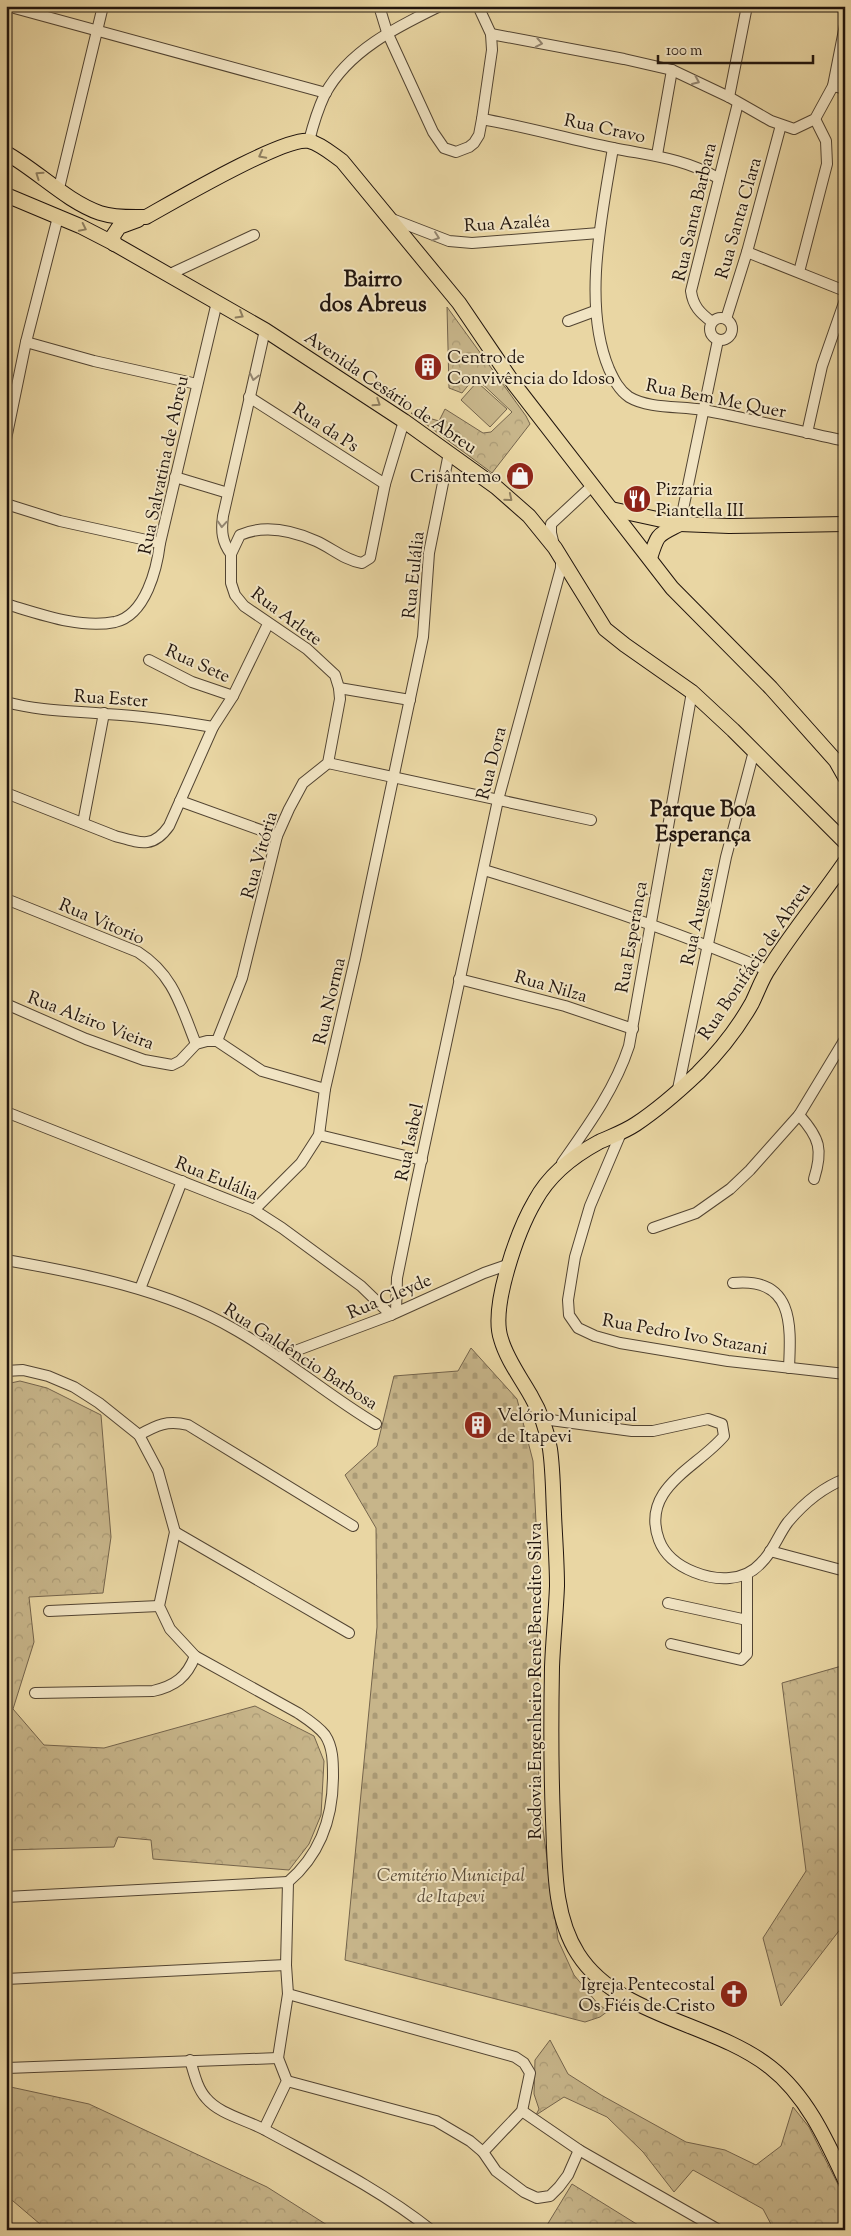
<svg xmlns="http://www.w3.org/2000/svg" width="851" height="2236" font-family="'Sorts Mill Goudy',serif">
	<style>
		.forest { fill: url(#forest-crowns); stroke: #74644c }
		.cemetery { fill: url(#cemetery-stones); stroke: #74644c }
		.garden { fill: #c7b58a; stroke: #74644c }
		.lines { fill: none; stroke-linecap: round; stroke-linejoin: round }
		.minor-casing { stroke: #524432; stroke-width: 12 }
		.major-casing { stroke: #20140d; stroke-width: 16 }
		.minor { stroke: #f1e4c3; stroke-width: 10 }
		.major { stroke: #e9d6a3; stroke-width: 14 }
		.oneway { stroke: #938671 }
		.oneway2 { stroke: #8f7f60 }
		.labels { text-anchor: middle; stroke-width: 4; stroke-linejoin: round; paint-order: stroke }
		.street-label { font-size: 18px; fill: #20140d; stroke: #f1e4c3 }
		.poi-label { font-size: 18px; fill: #20140d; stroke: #f1e4c3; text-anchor: start }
		.park-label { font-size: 18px; font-style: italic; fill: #5a4c39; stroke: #f1e4c3 }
		.district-label { font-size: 22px; font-weight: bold; fill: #20140d; stroke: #f1e4c3 }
	</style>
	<defs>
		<pattern id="forest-crowns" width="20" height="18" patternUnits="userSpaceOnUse" patternTransform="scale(1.25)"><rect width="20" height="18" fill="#c7b58a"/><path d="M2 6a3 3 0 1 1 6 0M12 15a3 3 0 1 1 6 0" fill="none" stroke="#ab9b76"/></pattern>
		<pattern id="cemetery-stones" width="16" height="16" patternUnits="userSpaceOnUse" patternTransform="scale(1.25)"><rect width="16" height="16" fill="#c7b58a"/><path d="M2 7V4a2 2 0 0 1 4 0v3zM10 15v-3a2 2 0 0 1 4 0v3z" fill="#ab9b76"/></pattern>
	</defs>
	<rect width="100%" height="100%" fill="#e9d6a3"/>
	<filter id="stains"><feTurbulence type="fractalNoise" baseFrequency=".004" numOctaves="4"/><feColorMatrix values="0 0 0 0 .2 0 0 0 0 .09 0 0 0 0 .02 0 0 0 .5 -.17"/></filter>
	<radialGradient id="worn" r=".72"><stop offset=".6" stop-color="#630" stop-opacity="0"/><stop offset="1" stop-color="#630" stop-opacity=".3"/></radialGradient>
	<!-- forest -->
	<g class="forest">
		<polygon points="447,307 526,416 530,424 492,473 411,413 439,421 445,409 483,433 491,432 512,412 475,377 462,393 449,388"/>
		<polygon points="20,1381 47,1388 101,1415 111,1537 103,1593 29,1597 34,1642 13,1709 44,1745 104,1748 255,1706 314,1736 324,1761 321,1815 309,1844 289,1870 153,1859 151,1840 118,1837 114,1847 6,1850 6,1384"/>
		<polygon points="845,1665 845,1923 781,2006 763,1938 806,1871 782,1683"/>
		<polygon points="550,2040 568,2074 601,2095 686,2142 725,2150 756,2165 781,2146 793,2107 809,2127 845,2198 845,2230 774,2230 763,2209 693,2170 674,2192 643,2152 607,2117 564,2097 536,2115 539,2109 534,2094 535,2060"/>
		<polygon points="6,2086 89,2104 267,2187 335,2230 47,2230 6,2195"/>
		<polygon points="572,2184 643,2228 650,2230 544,2230"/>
	</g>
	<!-- cemetery -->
	<polygon class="cemetery" points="471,1348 517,1399 533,1461 537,1542 539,1799 558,1940 574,1975 598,2004 608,2011 600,2017 585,2022 345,1960 377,1627 376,1528 345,1475 377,1446 394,1376 458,1371"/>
	<!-- garden -->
	<polygon class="garden" points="477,382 507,409 490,427 461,400"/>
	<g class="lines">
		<defs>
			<g id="minor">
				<polyline points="7,6 326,93"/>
				<polyline points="379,6 387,32 433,132 444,148 456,152 469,147 474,143 479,135 482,119 492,50 491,34 478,6"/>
				<polyline points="491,34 624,59 672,70 729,97 771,121 794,129 815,119 833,86 845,25"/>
				<polyline points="833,86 845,89"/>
				<polyline points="729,97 747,6"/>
				<path d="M482 119C526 127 569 139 613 148 652 156 683 158 718 178"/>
				<path d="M309 141C313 125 318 109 325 94 349 50 397 27 440 6"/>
				<path d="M613 148C602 215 582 305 609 369 614 380 619 390 629 397 649 409 680 406 703 410 751 419 798 431 845 441"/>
				<polyline points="657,155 672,70"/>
				<polyline points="59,188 103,6"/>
				<polyline points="392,219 449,241 472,243 599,233"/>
				<polyline points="747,252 845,291"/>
				<polyline points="799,272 827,164 826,141 815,119"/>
				<polyline points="168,275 254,235"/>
				<circle cx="721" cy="329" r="11"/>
				<polyline points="726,319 747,252 781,125"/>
				<polyline points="568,321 595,311"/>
				<path d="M712 322C700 313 693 306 691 291L738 103"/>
				<polyline points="26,342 94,361 197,384"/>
				<polyline points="249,397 385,484"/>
				<polyline points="807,433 822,366 845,300"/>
				<polyline points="6,439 26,342 58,217"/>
				<polyline points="175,477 228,493"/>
				<polyline points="6,504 60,521 160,543"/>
				<polyline points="680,524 718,340"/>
				<polyline points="554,545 551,533 551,524 592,486"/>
				<path d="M231 554C222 542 221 531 223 516L265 330"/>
				<path d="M6 604C40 614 80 629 115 622 146 615 157 568 160 543L217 302"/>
				<polyline points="149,660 192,682 233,696"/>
				<polyline points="339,688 410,700"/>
				<path d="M6 702C39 711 73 711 106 714 142 716 178 721 213 727"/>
				<polyline points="328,763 591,820"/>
				<path d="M6 793 115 836C140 843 153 849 169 826L213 727 233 696 268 624"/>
				<polyline points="180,801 277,836"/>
				<polyline points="83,823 104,713"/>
				<path d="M484 870C580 899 675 931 767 970"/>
				<path d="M6 899 138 952C174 975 181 1007 196 1044"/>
				<polyline points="459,979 565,1006 633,1029"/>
				<polyline points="6,1004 86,1039 144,1060 172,1065 180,1061 196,1044 207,1041 217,1041 262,1071 325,1089"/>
				<path d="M217 1041 242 978 277 836 289 809 303 783 328 763 340 699 339 688 335 675 307 649 244 606 235 595 231 583V554L240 535C265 524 291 530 316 541 332 548 344 560 362 563L370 558 385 484 404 421"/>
				<polyline points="678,1089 726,857 754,751"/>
				<polyline points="6,1112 254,1210 282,1228 361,1286 391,1315"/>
				<path d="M799 1115C820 1138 823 1150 814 1179"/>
				<polyline points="621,1133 590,1206 575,1257 568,1300 569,1315 578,1328 595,1336 620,1343 728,1361 845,1374"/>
				<polyline points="319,1135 422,1160"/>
				<path d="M562 1163C588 1126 615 1089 629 1046L692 692"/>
				<polyline points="254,1210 301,1163 319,1135 325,1089 355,959 423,637 429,553 449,453"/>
				<polyline points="653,1228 696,1213 730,1189 750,1170 799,1115 845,1039"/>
				<path d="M6 1260C84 1274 165 1289 234 1329 284 1357 327 1395 376 1424"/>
				<path d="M733 1283C794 1277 791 1325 789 1368"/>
				<polyline points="140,1289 182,1181"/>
				<polyline points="396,1312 397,1278 413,1199 498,800 561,568 561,557"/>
				<polyline points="279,1357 391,1315 484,1273 510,1264"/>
				<path d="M6 1371 23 1370 48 1376 74 1387 99 1403 139 1435 158 1471 175 1532 159 1606 170 1629 195 1656 298 1713C307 1719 318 1726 325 1735 333 1747 333 1762 333 1776 333 1818 321 1854 288 1882L286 1965 288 1994 278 2058"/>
				<path d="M543 1419 632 1431H653L708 1419 722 1424 724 1436C697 1468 640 1488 659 1540 665 1556 679 1566 694 1572 716 1581 744 1582 761 1563 773 1552 778 1535 788 1522 804 1503 821 1488 845 1479"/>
				<path d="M139 1435C157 1425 167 1420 188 1425L353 1526"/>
				<polyline points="175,1532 349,1633"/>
				<polyline points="770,1551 845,1571"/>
				<polyline points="668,1603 747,1620"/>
				<polyline points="49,1611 159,1606"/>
				<polyline points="671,1644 741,1660 747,1654 747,1575"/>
				<path d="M35 1693 153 1691C175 1686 187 1677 195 1656"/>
				<polyline points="6,1897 288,1882"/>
				<polyline points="6,1979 286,1965"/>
				<polyline points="288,1994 515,2057 524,2063 530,2073 522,2111 483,2152"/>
				<path d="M190 2060C194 2073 197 2088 206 2098 220 2115 248 2120 267 2131 322 2161 381 2190 431 2230"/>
				<polyline points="7,2068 278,2058"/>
				<polyline points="287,2081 436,2121 470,2141 483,2152 496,2171 524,2192 537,2198 550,2196 559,2187 568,2175 579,2150"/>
				<polyline points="522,2111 579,2150 719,2230"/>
				<polyline points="264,2129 287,2081 278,2058"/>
			</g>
			<g id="major">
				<path d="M6 153C38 171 66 201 100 213 115 218 131 217 146 217 173 202 285 136 309 141 321 144 332 154 342 161L459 303 514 384 672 588 771 688 836 761 845 777"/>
				<polyline points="6,195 80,226 113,243 265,330 404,421 496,487 529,516 555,548 605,629 625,645 692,692 733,730 845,842"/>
				<polyline points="114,244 113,236 119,227 138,220"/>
				<polyline points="611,509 680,524 729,526 845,524"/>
				<path d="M650 558C658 533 657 536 680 524"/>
				<path d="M845 862C821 897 793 931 770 967 762 978 758 991 752 1003 738 1028 718 1053 698 1073 679 1091 657 1110 636 1124 624 1132 612 1136 599 1142 573 1156 549 1175 535 1201 518 1230 490 1307 501 1339 507 1360 521 1378 531 1396 541 1413 547 1430 550 1449 553 1470 553 1492 554 1514 555 1538 557 1562 557 1586 556 1613 553 1640 552 1667 551 1718 551 1769 553 1820 555 1864 553 1915 578 1954 618 2017 713 2022 770 2067 806 2095 826 2139 845 2180"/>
			</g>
		</defs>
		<!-- minor casing -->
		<use href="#minor" class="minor-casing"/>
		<!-- major casing -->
		<use href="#major" class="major-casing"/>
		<!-- minor -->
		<use href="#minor" class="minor"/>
		<!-- major -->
		<use href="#major" class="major"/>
	</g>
	<!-- one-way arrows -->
	<defs><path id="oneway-chevron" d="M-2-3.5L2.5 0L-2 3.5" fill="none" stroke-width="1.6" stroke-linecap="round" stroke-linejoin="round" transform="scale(1.25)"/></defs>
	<g class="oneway">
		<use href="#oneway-chevron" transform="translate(539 43) rotate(11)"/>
		<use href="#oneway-chevron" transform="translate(696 81) rotate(24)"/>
		<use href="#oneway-chevron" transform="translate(436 237) rotate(19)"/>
		<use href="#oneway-chevron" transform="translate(254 377) rotate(103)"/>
		<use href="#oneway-chevron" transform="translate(222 524) rotate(94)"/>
	</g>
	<g class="oneway2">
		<use href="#oneway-chevron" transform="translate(262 155) rotate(152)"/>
		<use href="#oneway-chevron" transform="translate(39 175) rotate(-145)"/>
		<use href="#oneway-chevron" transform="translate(83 228) rotate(26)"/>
		<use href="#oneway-chevron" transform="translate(240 315) rotate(30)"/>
		<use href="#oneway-chevron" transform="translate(377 403) rotate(33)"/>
		<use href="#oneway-chevron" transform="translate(509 498) rotate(40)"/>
	</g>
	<!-- icons -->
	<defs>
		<symbol id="building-disc" viewBox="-11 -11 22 22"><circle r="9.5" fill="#8f2418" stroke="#f1e4c3"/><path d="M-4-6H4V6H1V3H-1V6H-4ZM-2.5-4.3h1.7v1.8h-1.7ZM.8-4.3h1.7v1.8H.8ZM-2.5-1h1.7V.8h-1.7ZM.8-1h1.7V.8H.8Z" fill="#fff"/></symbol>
		<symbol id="shop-disc" viewBox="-11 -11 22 22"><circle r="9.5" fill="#8f2418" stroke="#f1e4c3"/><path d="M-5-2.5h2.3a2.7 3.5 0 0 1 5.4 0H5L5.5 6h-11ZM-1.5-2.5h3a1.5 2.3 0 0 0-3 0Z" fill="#fff"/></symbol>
		<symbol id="restaurant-disc" viewBox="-11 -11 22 22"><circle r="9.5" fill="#8f2418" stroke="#f1e4c3"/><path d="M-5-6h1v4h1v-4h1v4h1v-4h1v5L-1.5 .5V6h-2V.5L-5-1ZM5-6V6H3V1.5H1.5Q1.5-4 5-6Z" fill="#fff"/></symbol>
		<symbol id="church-disc" viewBox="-11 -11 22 22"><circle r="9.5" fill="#8f2418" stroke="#f1e4c3"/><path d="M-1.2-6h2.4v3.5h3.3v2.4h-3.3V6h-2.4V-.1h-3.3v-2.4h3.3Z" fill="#fff"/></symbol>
	</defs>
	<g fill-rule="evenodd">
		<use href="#building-disc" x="412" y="351" width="32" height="32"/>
		<use href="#shop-disc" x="504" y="460" width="32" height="32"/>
		<use href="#restaurant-disc" x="621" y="483" width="32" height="32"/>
		<use href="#building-disc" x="462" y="1409" width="32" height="32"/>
		<use href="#church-disc" x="718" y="1978" width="32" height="32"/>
	</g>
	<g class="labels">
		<!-- street labels -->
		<g class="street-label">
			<text transform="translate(605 128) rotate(12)" y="6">Rua Cravo</text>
			<text transform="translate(694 212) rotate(-77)" y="6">Rua Santa Barbara</text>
			<text transform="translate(738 218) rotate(-74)" y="6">Rua Santa Clara</text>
			<text transform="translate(507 223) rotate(-3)" y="6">Rua Azaléa</text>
			<text transform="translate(391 392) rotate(34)" y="6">Avenida Cesário de Abreu</text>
			<text transform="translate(716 398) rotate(11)" y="6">Rua Bem Me Quer</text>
			<text transform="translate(326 427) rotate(33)" y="6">Rua da Ps</text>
			<text transform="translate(163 465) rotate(-78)" y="6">Rua Salvatina de Abreu</text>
			<text transform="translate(413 575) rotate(-84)" y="6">Rua Eulália</text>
			<text transform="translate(287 616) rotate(37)" y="6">Rua Arlete</text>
			<text transform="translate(198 663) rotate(24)" y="6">Rua Sete</text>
			<text transform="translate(111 698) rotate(4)" y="6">Rua Ester</text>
			<text transform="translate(491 763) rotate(-76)" y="6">Rua Dora</text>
			<text transform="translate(259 855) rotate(-74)" y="6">Rua Vitória</text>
			<text transform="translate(697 916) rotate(-78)" y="6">Rua Augusta</text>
			<text transform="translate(102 921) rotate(23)" y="6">Rua Vitorio</text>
			<text transform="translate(631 937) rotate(-80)" y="6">Rua Esperança</text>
			<text transform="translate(754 961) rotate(-56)" y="6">Rua Bonifácio de Abreu</text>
			<text transform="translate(551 986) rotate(16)" y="6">Rua Nilza</text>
			<text transform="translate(329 1001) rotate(-77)" y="6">Rua Norma</text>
			<text transform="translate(91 1020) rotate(21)" y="6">Rua Alziro Vieira</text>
			<text transform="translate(409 1142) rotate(-78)" y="6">Rua Isabel</text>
			<text transform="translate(217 1178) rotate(22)" y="6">Rua Eulália</text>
			<text transform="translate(389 1296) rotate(-23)" y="6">Rua Cleyde</text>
			<text transform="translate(685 1334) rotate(10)" y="6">Rua Pedro Ivo Stazani</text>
			<text transform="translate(301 1356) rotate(33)" y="6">Rua Galdêncio Barbosa</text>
			<text transform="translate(535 1681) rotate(-90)" y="6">Rodovia Engenheiro Renê Benedito Silva</text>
		</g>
		<!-- poi labels -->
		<g class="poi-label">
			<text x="447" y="363">Centro de<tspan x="447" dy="21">Convivência do Idoso</tspan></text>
			<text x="501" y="482" text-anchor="end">Crisântemo</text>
			<text x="656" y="495">Pizzaria<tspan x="656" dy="21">Piantella III</tspan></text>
			<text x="497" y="1421">Velório Municipal<tspan x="497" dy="21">de Itapevi</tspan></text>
			<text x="715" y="1990" text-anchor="end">Igreja Pentecostal<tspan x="715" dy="21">Os Fiéis de Cristo</tspan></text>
		</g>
		<!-- park labels -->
		<g class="park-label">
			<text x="451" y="1881">Cemitério Municipal<tspan x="451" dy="21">de Itapevi</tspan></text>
		</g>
		<!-- district labels -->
		<g class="district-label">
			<text x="373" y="286">Bairro<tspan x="373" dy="25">dos Abreus</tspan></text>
			<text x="703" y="816">Parque Boa<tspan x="703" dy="25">Esperança</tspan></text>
		</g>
	</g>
	<!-- margin -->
	<rect width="851" height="2236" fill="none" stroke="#e9d6a3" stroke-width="25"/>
	<rect x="8" y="8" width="836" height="2221" fill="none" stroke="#20140d" stroke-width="2.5"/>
	<rect x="12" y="12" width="826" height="2211" fill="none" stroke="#20140d"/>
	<!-- scale -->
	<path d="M658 55v8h155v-8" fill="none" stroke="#20140d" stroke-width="2.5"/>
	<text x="666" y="55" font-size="15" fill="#20140d" stroke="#f1e4c3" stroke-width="4" paint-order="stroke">100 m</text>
	<rect width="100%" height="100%" filter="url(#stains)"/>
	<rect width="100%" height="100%" fill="url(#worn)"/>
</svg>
